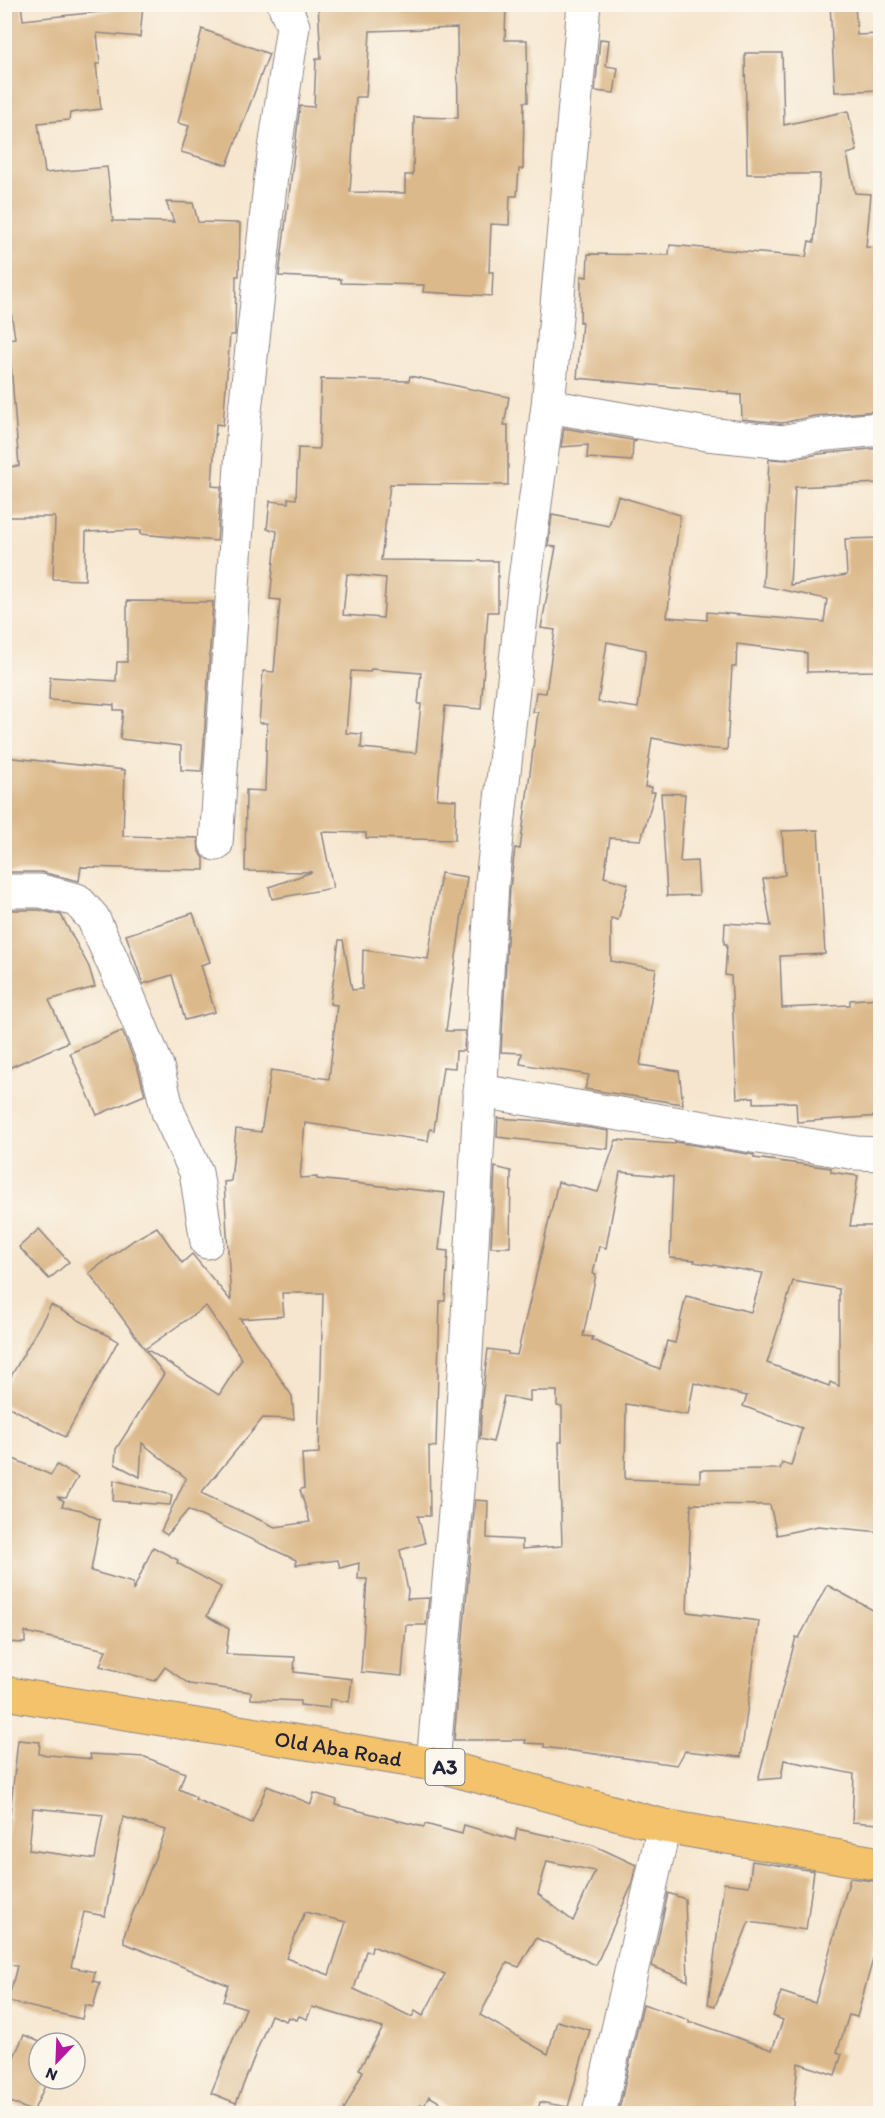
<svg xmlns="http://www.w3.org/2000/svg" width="885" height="2118" font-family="Itim,sans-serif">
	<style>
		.building { fill: #dcb98b; fill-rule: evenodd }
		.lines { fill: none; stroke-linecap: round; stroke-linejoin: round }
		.minor-casing { stroke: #8c8485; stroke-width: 35 }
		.major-casing { stroke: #8c8485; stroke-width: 35 }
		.minor { stroke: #fff; stroke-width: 33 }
		.major { stroke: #f3c26a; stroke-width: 33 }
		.labels { text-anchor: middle; stroke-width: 6; stroke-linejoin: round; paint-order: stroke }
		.shield { fill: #fbf7ec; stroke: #636270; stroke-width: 1.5 }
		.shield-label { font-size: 21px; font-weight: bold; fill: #22223b }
		.street-label { font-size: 22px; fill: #22223b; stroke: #fbf7ec }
	</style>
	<rect width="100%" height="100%" fill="#fbf7ec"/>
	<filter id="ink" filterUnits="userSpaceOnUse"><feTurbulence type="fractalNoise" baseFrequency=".0167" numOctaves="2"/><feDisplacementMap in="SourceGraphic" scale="12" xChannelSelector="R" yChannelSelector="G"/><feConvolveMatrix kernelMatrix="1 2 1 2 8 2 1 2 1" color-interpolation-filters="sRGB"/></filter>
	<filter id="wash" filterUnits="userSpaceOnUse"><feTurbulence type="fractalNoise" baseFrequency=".008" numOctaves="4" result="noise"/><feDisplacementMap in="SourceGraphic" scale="24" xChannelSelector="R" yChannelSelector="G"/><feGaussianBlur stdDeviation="1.35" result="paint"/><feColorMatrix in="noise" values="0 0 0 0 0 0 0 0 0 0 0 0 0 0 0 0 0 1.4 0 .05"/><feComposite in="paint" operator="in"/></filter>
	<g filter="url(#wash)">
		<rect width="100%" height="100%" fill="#f6e6cf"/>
		<g id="blocks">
			<!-- building -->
			<g class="building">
				<polygon points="4,4 21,4 23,20 118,10 119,4 143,4 140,37 97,33 100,64 96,64 101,109 70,113 69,120 38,123 45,173 107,167 113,221 174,222 166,202 193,203 198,222 240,223 239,276 236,276 235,333 235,335 230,335 223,425 216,424 212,486 221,487 217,541 140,534 141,530 86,532 85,580 53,579 55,517 4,517 4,467 19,466 9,339 15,338 5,273 11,272 4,242"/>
				<path d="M318 4H506L505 40H527L528 102H524L523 169H519L517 196H510L509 225 491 224 489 272H493L492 296 423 292 424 285 341 283V279L279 276 300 106 314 107 316 59H321ZM457 28 458 118 414 117 413 175H405V193L350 192 356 97H366L370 31Z"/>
				<polygon points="830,4 855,4 857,35 880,34 880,90 835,92"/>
				<polygon points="202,29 269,54 227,165 181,152 189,126 178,123"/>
				<polygon points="600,39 609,40 606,66 618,68 614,93 595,91"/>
				<polygon points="745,53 782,53 784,125 848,111 857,151 847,154 855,193 871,194 866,247 880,248 880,411 814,416 782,423 742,419 741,395 728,394 728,392 577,378 582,322 580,322 581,276 587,277 588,254 669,255 670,245 806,257 809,241 814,242 820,174 747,174"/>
				<path d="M410 376 509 397 504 425H508V485L390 484 381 560 498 561V612H488L481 709 445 706 437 799 456 800 455 840 366 838V833L322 832 333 888 272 899 269 887 312 872 245 871 246 790 265 791 267 723H259L263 671 274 672 280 600 270 599 277 531 267 529 270 501 288 503V498L296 499 298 448 319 449 321 379 409 381ZM347 574 386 578 383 618 343 615ZM371 669 421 673 418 704H421L416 753 361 748 362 734 346 733 351 671 370 672Z"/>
				<polygon points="564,428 637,441 633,442 632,461 587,458 588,445 561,447"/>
				<path d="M880 448V483L795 487 790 585 847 575 845 539 880 538V671L807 672V653L737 644 736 667H732L727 750 704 748 652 738 645 787H652L651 792H655L641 840 610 838 604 877 628 884 618 920 611 918V961L656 969 640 1065 679 1071 683 1104 585 1089 589 1075 520 1064 522 1053 501 1052 510 888 515 848 520 849 538 712H533L536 692 546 693 555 630 541 628 556 547 548 546 552 515 609 526 618 496 680 515 667 617 707 620V612L824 622 827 599 763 586 769 459 787 460 819 454ZM607 642 646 650 638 708 598 702Z"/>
				<polygon points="127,601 213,602 202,771 181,770 181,746 120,739 123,710 114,710 114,705 49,700 50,677 116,681 117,662 127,662"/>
				<polygon points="4,757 125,770 123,836 198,838 199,852 204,858 204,870 81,867 79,881 41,872 4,872"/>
				<polygon points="661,793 685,794 680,862 697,861 699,895 667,896"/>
				<polygon points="818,830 825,954 780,956 782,1008 850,1005 850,1000 880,998 880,1116 797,1122 796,1102 754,1103 754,1097 737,1098 731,976 725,975 727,944 724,944 725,923 771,926 763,879 785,875 782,831"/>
				<path d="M441 873 467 877 446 1031H465L464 1051H456L455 1068 443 1067 434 1130 430 1129 428 1141 305 1123 300 1178 317 1177V1179L445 1193 439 1250 448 1251 445 1301H440L436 1447 429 1446 430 1516H418L425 1543 400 1550 408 1591 407 1599 429 1598 426 1625H406L402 1676 361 1672 367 1579H358L359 1563 340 1568 338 1560 296 1565V1560L188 1510 167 1535 161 1531 186 1478 142 1443 140 1477 115 1464 116 1449 164 1374 146 1351 148 1350 219 1395 242 1359 206 1306 145 1349 89 1273 134 1240 157 1227 182 1263 192 1254 231 1301 224 1182 231 1181 236 1129 261 1132 271 1070 329 1079 337 1005 330 1004 339 940H343L352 990 362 989 363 950 428 959ZM282 1293H323L319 1453 302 1454 304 1488 300 1490 310 1522 275 1527 201 1493 263 1418 294 1419 292 1396 240 1319 284 1316Z"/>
				<polygon points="4,910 39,910 61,915 89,967 95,987 49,1000 68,1042 4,1070"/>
				<polygon points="193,913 210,962 201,965 215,1012 185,1020 172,975 143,984 126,935"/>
				<polygon points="122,1031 139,1072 145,1095 97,1115 70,1053"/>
				<polygon points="498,1118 544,1121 609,1131 608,1149 497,1137"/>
				<path d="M616 1140 675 1144V1142L754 1155V1158L831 1168V1172L858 1176 850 1226H880V1532L818 1526 777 1535 770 1505 691 1504 687 1612 759 1621 741 1757 685 1751 677 1765 544 1747V1744L525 1743 526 1740H454L475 1500 488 1501 487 1538 522 1540V1549L562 1546 559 1442H562V1407L557 1406V1391H530V1401L504 1396 493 1442 480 1439 482 1397 488 1349 508 1352V1354L517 1355 558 1182 598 1192ZM620 1172 673 1177 670 1258 695 1260 694 1262 763 1273 751 1312 686 1296 675 1343 667 1341 660 1369 592 1340 593 1337 583 1336 596 1275 593 1274 599 1246 606 1248ZM793 1281 839 1289V1386L830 1382 829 1386 767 1363ZM694 1383 747 1396 743 1406 802 1428 791 1466 782 1463 780 1469 700 1470V1482L625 1479 626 1404 688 1415Z"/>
				<polygon points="495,1167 511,1171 510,1247 491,1247"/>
				<polygon points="39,1229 69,1262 49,1279 19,1247"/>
				<polygon points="51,1305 118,1341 65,1437 4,1404 4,1389"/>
				<polygon points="4,1455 51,1475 57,1465 78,1477 66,1498 57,1497 64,1501 62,1506 81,1510 100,1520 91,1571 133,1583 133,1591 153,1547 178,1560 177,1563 221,1587 207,1616 229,1629 226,1654 295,1657 294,1672 352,1679 349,1702 330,1699 329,1708 300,1705 300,1701 251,1699 251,1692 189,1684 165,1667 155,1681 100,1666 106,1650 25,1632 25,1643 4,1642"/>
				<polygon points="114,1480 172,1495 170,1505 113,1501"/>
				<polygon points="827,1585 880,1614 880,1824 852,1822 854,1774 784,1760 781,1778 758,1780 796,1637 799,1638"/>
				<path d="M18 1740 40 1742 39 1754 91 1759 90 1754 145 1757 185 1773 179 1789 196 1797 195 1799 252 1823 267 1786 311 1804 314 1793 337 1800 336 1805 424 1827 425 1824 462 1834 464 1825 515 1840 517 1829 593 1845 636 1865 631 1887 596 1965 536 1938 519 1967 507 1963 480 2015 548 2054 557 2021 590 2030 568 2107 540 2102 537 2114H460L429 2096 424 2106 421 2104 417 2114H342L363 2071 359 2069 383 2028 312 2007 307 2019 299 2016 297 2020 288 2017 286 2021 271 2015 236 2103 211 2093 246 2008 223 2001 228 1985 124 1943V1935L166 1830 123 1817 105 1916 84 1912 71 1967 95 1972 93 1981 100 1983 93 2007 85 2005 82 2019 10 2002V1993L17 1966 4 1964V1869ZM33 1808 103 1815 95 1859 29 1850ZM547 1861 595 1871 573 1921 538 1894ZM305 1912 346 1922 329 1975 286 1958ZM372 1946 445 1974 423 2016 415 2011 412 2017 354 1989 366 1951 371 1952Z"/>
				<polygon points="752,1861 814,1871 806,1930 749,1922 715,2006 708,2004 724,1883 749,1886"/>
				<polygon points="850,1878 880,1882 880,1934 857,2017 849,2015 837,2052 842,2054 835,2075 798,2063 793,2114 618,2114 643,2004 689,2020 689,2023 696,2023 772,2050 783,2020 773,2016 781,1992 815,2003"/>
				<polygon points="668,1893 685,1899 688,1981 652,1966"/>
				<polygon points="24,2035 42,2043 39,2043 39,2079 48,2079 33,2112 4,2099 4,2078"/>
			</g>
		</g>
	</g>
	<g filter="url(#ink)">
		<use href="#blocks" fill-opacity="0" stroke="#8c8485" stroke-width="1.5"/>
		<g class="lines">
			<defs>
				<g id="minor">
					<polyline points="548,406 707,434 783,442 816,435 880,429"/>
					<polyline points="216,844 244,420 271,176 293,26 284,4"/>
					<polyline points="4,891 41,891 77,900 93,918 128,996 157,1066 168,1112 196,1172 207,1242"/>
					<polyline points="480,1091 856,1153 880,1154"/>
					<polyline points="433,1764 461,1444 492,882 525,579 548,406 584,4"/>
					<polyline points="599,2114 664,1826"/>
				</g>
				<g id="major">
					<path id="s1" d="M4 1693 433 1764 664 1826 880 1864"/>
				</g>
			</defs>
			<!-- minor casing -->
			<use href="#minor" class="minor-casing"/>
			<!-- major casing -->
			<use href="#major" class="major-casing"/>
			<!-- minor -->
			<use href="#minor" class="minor"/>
			<!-- major -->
			<use href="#major" class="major"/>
		</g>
	</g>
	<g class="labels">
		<!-- shield labels -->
		<rect class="shield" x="425.5" y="1749" width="39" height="36" rx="4.5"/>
		<g class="shield-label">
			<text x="445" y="1774">A3</text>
		</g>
		<!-- street labels -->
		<g class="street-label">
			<text dy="8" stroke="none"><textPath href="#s1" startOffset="339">Old Aba Road</textPath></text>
		</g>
	</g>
	<!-- margin -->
	<rect width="885" height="2118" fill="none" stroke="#fbf7ec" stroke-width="24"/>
	<!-- north arrow -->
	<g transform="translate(57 2061) rotate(203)"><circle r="28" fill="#fbf7ec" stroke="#a4a2a5" stroke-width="1.5"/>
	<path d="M0-4.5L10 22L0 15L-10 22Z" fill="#b5179e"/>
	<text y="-9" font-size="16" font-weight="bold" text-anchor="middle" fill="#22223b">N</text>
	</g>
</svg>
